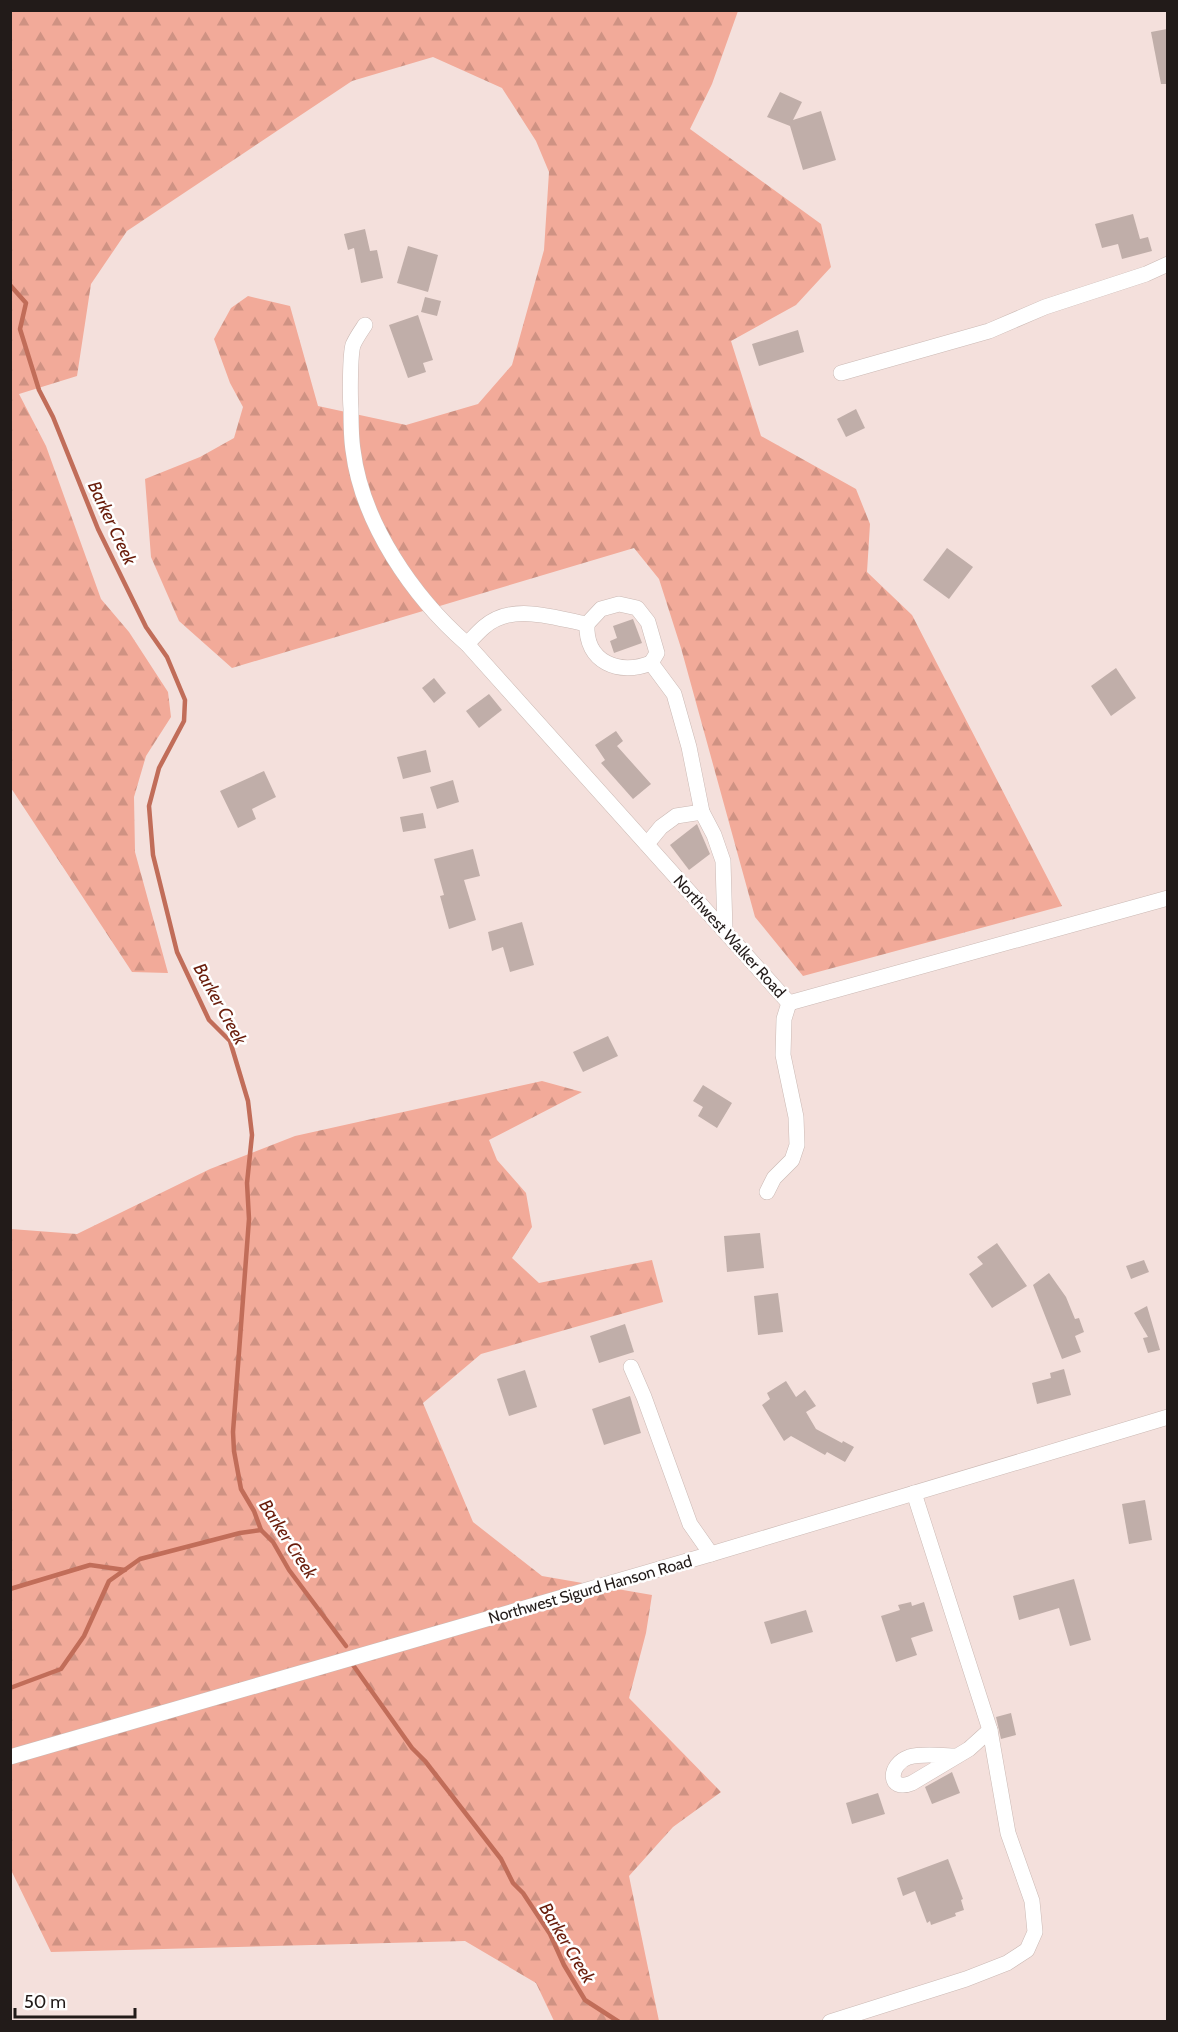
<svg xmlns="http://www.w3.org/2000/svg" width="1178" height="2032" font-family="Cabin,sans-serif">
	<style>
		.forest { fill: url(#forest-firs) }
		.lines { fill: none; stroke-linecap: round; stroke-linejoin: round }
		.stream { stroke: #c16d59; stroke-width: 4.5 }
		.building { fill: #c0aea9 }
		.minor-casing { stroke: #cbb9b4; stroke-width: 16 }
		.minor { stroke: #fff; stroke-width: 15 }
		.labels { text-anchor: middle; stroke-width: 5; stroke-linejoin: round; paint-order: stroke }
		.street-label { font-size: 16px; fill: #221b19; stroke: #fff }
		.water-label { font-size: 18px; font-style: italic; fill: #691c0a; stroke: #fff }
	</style>
	<defs>
		<pattern id="forest-firs" width="22" height="20" patternUnits="userSpaceOnUse" patternTransform="scale(1.5)"><rect width="22" height="20" fill="#f2aa99"/><path d="M5 1l3.5 6h-7zM16 11l3.5 6h-7z" fill="#cf9283"/></pattern>
	</defs>
	<rect width="100%" height="100%" fill="#f4e0dc"/>
	<!-- forest -->
	<g class="forest">
		<polygon points="10,11 738,11 712,84 690,129 821,224 831,267 796,305 731,341 761,436 856,489 870,524 867,572 912,615 1062,906 803,976 755,917 681,648 659,579 634,548 232,668 179,621 151,557 145,479 200,457 234,438 243,407 230,383 214,339 231,308 248,296 290,306 318,406 406,425 478,404 512,365 544,250 549,172 536,141 502,88 433,57 352,81 127,231 91,284 77,376 19,394 46,446 101,599 129,632 168,692 171,717 146,756 134,797 135,852 168,973 132,972 11,788"/>
		<polygon points="542,1081 582,1092 489,1140 497,1160 526,1193 532,1227 512,1258 539,1283 652,1260 663,1302 481,1354 423,1403 473,1522 542,1576 652,1595 646,1633 629,1698 721,1792 673,1827 629,1876 659,2021 554,2021 536,1983 465,1941 51,1952 11,1870 10,1470 12,1467 10,1458 11,1229 77,1234 210,1169 295,1136"/>
	</g>
	<g class="lines">
		<!-- stream -->
		<g class="stream">
			<polyline points="10,285 26,303 20,329 39,390 53,417 98,529 146,627 167,657 185,700 184,721 159,768 149,806 153,855 177,952 209,1020 230,1041 248,1101 252,1135 247,1183 249,1219 233,1432 234,1451 241,1489 254,1511 261,1530 273,1542 289,1570 346,1646"/>
			<polyline points="10,1589 90,1565 125,1570"/>
			<polyline points="353,1665 412,1748 425,1761 501,1859 513,1883 523,1893 550,1934 564,1965 585,2000 619,2022"/>
			<polyline points="10,1688 61,1669 84,1636 109,1581 140,1559 240,1533 261,1530"/>
		</g>
	</g>
	<!-- building -->
	<g class="building">
		<polygon points="1167,29 1167,84 1161,84 1151,32"/>
		<polygon points="780,92 802,102 793,120 821,111 836,160 803,170 790,126 767,117"/>
		<polygon points="1133,214 1140,239 1148,237 1152,251 1122,259 1118,244 1102,248 1095,224"/>
		<polygon points="365,229 370,251 377,250 383,278 361,283 354,248 348,250 344,234"/>
		<polygon points="408,246 438,255 428,292 397,283"/>
		<polygon points="425,297 441,301 437,316 421,312"/>
		<polygon points="418,315 433,360 423,363 426,372 408,378 389,325"/>
		<polygon points="798,330 804,352 759,366 752,344"/>
		<polygon points="856,409 865,428 846,437 837,419"/>
		<polygon points="947,548 973,567 949,599 923,580"/>
		<polygon points="633,619 642,643 614,653 610,641 617,638 613,626"/>
		<polygon points="1116,668 1136,698 1111,716 1091,686"/>
		<polygon points="434,678 446,693 434,703 422,688"/>
		<polygon points="489,694 502,710 479,728 466,711"/>
		<polygon points="616,731 623,741 617,746 651,784 633,799 601,763 605,760 595,745"/>
		<polygon points="426,750 431,772 403,779 397,757"/>
		<polygon points="264,771 276,797 252,809 256,819 238,828 220,791"/>
		<polygon points="453,780 459,802 437,809 430,787"/>
		<polygon points="423,813 426,828 403,832 400,817"/>
		<polygon points="697,824 710,854 689,870 670,845"/>
		<polygon points="473,849 480,876 464,880 476,920 449,929 440,896 444,895 434,859"/>
		<polygon points="522,922 534,965 510,972 503,947 492,951 488,932"/>
		<polygon points="608,1036 618,1056 583,1072 573,1052"/>
		<polygon points="703,1085 732,1103 717,1128 698,1116 703,1107 693,1101"/>
		<polygon points="760,1233 764,1268 727,1272 724,1236"/>
		<polygon points="997,1243 1027,1286 992,1308 969,1274 983,1264 977,1257"/>
		<polygon points="1144,1260 1149,1272 1131,1279 1126,1266"/>
		<polygon points="1049,1273 1066,1297 1075,1319 1079,1318 1084,1332 1075,1336 1081,1352 1062,1359 1033,1285"/>
		<polygon points="778,1293 783,1332 758,1335 754,1296"/>
		<polygon points="1147,1306 1160,1350 1148,1353 1143,1338 1148,1337 1134,1313"/>
		<polygon points="625,1324 634,1352 599,1363 590,1336"/>
		<polygon points="1064,1369 1071,1395 1037,1404 1032,1383 1051,1378 1050,1373"/>
		<polygon points="525,1370 537,1407 509,1416 497,1379"/>
		<polygon points="786,1381 796,1397 805,1390 816,1406 806,1412 816,1429 842,1443 843,1441 854,1447 845,1462 827,1452 825,1455 791,1436 784,1441 762,1405 770,1399 767,1393"/>
		<polygon points="630,1396 641,1433 604,1445 592,1409"/>
		<polygon points="1145,1500 1152,1540 1129,1544 1122,1504"/>
		<polygon points="1074,1579 1091,1640 1070,1646 1059,1608 1019,1620 1013,1596"/>
		<polygon points="911,1602 912,1606 924,1602 933,1631 911,1638 917,1655 896,1662 881,1616 900,1610 898,1605"/>
		<polygon points="806,1610 813,1632 771,1644 764,1622"/>
		<polygon points="1011,1713 1016,1735 1001,1739 996,1717"/>
		<polygon points="952,1772 960,1793 932,1804 925,1787"/>
		<polygon points="878,1793 885,1814 852,1824 846,1803"/>
		<polygon points="948,1859 963,1899 961,1900 964,1910 955,1913 956,1916 931,1925 930,1921 927,1923 915,1891 903,1896 897,1878"/>
	</g>
	<g class="lines">
		<defs>
			<g id="minor">
				<path d="M365 325C361 331 356 338 353 345 350 355 350 396 351 409 351 422 351 437 353 450 362 523 413 597 467 644L789 1003 1168 898"/>
				<polyline points="841,373 989,331 1045,307 1146,274 1168,264"/>
				<path d="M587 624C585 662 619 676 651 663"/>
				<path d="M467 644C473 638 478 632 484 627 513 602 553 618 587 624L601 609 619 604 637 608 648 622 657 653 651 663 674 694 689 747 702 812 714 835 723 861 725 931"/>
				<polyline points="647,844 661,827 676,816 702,812"/>
				<polyline points="767,1192 774,1178 792,1160 797,1145 796,1117 783,1055 784,1019 789,1003"/>
				<polyline points="631,1367 644,1397 690,1524 711,1554"/>
				<path d="M957 1756C942 1756 923 1753 909 1757 888 1764 887 1793 912 1783L969 1749 990 1730"/>
				<polyline points="10,1757 711,1554 1168,1417"/>
				<polyline points="830,2022 966,1979 1007,1963 1027,1950 1035,1932 1032,1901 1008,1833 990,1730 914,1493"/>
			</g>
		</defs>
		<!-- minor casing -->
		<use href="#minor" class="minor-casing"/>
		<!-- minor -->
		<use href="#minor" class="minor"/>
	</g>
	<g class="labels">
		<!-- street labels -->
		<g class="street-label">
			<text transform="translate(730 936) rotate(48)" y="6">Northwest Walker Road</text>
			<text transform="translate(590 1589) rotate(-16)" y="6">Northwest Sigurd Hanson Road</text>
		</g>
		<!-- water labels -->
		<g class="water-label">
			<text transform="translate(112 523) rotate(65)" y="6">Barker Creek</text>
			<text transform="translate(220 1004) rotate(61)" y="6">Barker Creek</text>
			<text transform="translate(288 1539) rotate(57)" y="6">Barker Creek</text>
			<text transform="translate(567 1943) rotate(59)" y="6">Barker Creek</text>
		</g>
	</g>
	<!-- border -->
	<rect width="1178" height="2032" fill="none" stroke="#221b19" stroke-width="24"/>
	<!-- scale -->
	<path d="M15 2008v9h120v-9" fill="none" stroke="#221b19" stroke-width="3"/>
	<text x="24" y="2008" font-size="18" fill="#221b19" stroke="#ffffff" stroke-width="4.5" paint-order="stroke">50 m</text>
</svg>
